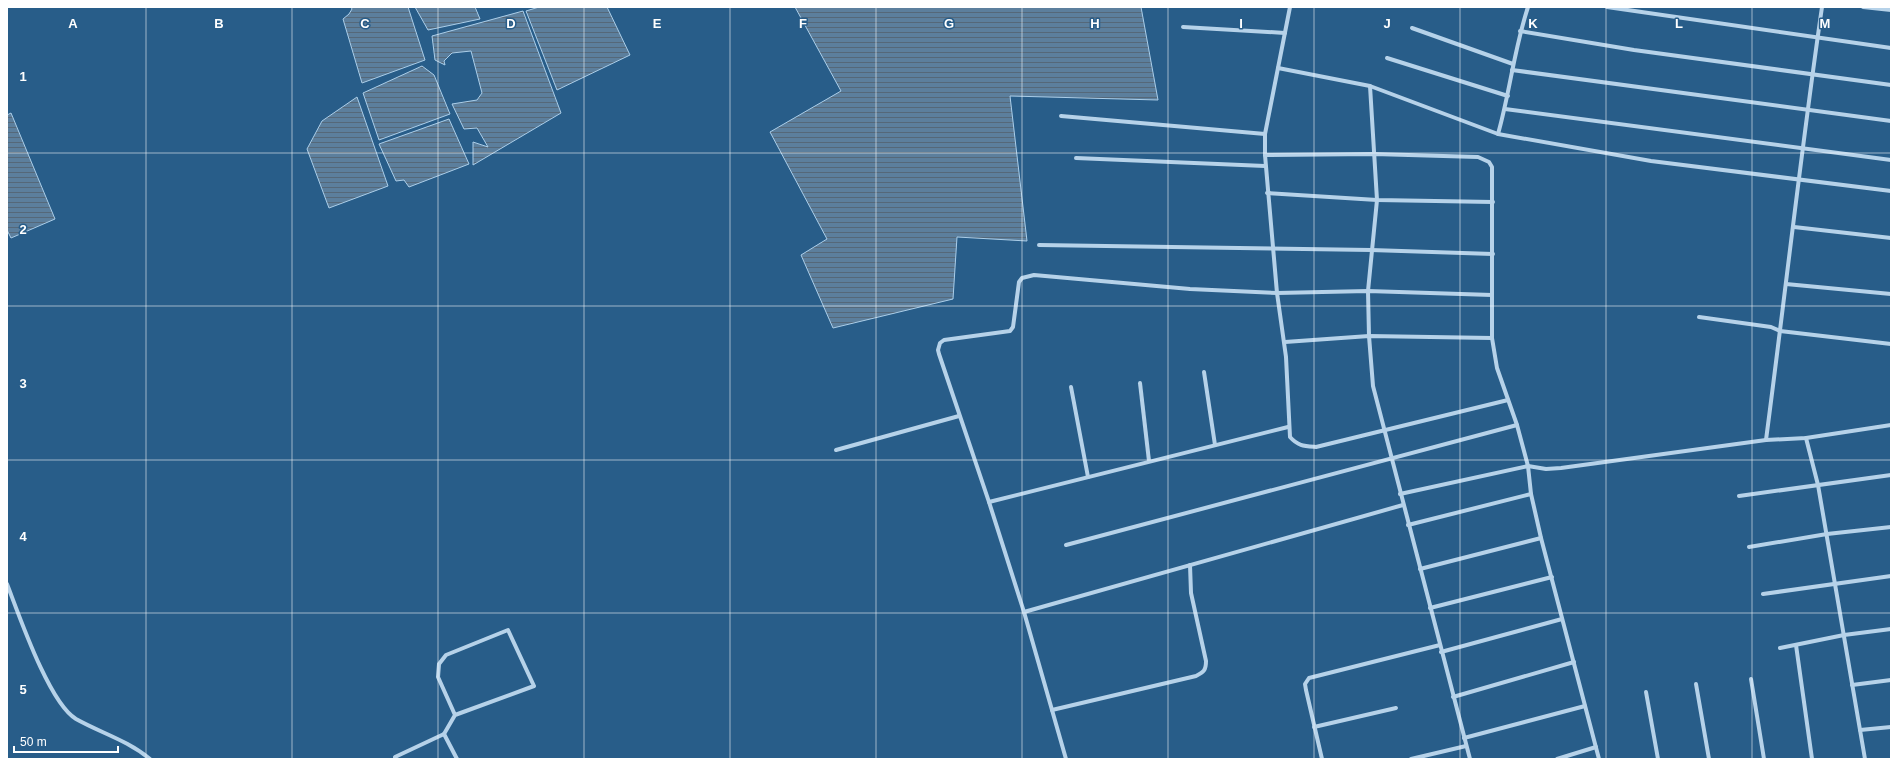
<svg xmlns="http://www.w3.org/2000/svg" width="1898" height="766" font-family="Arial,sans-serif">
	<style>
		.water { fill: url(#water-rules); stroke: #abcee9 }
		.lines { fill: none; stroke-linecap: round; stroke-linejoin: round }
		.street { stroke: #b6d2e9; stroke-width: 4 }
		.grid { fill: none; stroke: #fff; stroke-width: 1; stroke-opacity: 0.55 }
		.grid-label { font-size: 13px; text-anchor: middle; font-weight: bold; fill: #fff; stroke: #285d89; stroke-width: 3; stroke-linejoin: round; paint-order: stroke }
	</style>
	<defs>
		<pattern id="water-rules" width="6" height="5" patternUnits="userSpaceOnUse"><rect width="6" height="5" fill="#5c7f9d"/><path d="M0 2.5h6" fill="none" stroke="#556879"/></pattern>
	</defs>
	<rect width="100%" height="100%" fill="#285d89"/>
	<!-- water -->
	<g class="water">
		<polygon points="351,7 408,7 425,60 362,83 343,19 349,14 352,9"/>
		<polygon points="415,7 475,7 480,19 428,30"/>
		<polygon points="539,7 607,7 630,55 557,90 526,11"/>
		<polygon points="795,7 1141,7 1158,100 1010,96 1027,241 957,237 953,299 833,328 801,255 827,239 770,132 841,91"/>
		<polygon points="523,11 561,113 473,165 473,142 488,147 477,128 464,129 452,104 477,100 482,93 471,51 452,53 444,61 445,65 435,60 432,36"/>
		<polygon points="422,66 434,75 450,114 379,140 363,93"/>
		<polygon points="357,97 388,186 329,208 307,149 322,121"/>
		<polygon points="11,113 55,219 11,238 7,230 7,115"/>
		<polygon points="449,119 469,164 409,187 404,180 396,181 379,144"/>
	</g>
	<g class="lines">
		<!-- street -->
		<g class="street">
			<path d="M1290 7 1265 134V155L1277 293 1286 357 1290 437C1298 446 1304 446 1316 447L1508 400"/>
			<polyline points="1607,7 1891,48"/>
			<polyline points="1863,7 1891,10"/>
			<polyline points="1183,27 1285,33"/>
			<polyline points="1412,28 1513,64"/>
			<polyline points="1520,31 1634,50 1891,85"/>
			<polyline points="1387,58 1508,96"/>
			<polyline points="1278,68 1370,86 1498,134 1651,161 1891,191"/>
			<polyline points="1512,70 1891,121"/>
			<polyline points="1370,86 1377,200 1368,291 1369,336 1373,386 1470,759"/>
			<polyline points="1505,109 1891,160"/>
			<polyline points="1061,116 1265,134"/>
			<path d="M1498 134C1510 92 1514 49 1528 7"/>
			<polyline points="1265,155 1374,154 1478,157 1489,162 1492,167 1492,338 1497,368 1517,425 1528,466 1531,494 1541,538 1599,759"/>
			<polyline points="1076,158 1265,166"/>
			<polyline points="1267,193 1377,200 1493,202"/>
			<polyline points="1794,227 1891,238"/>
			<polyline points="1039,245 1371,250 1493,254"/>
			<polyline points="1786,284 1891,294"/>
			<polyline points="1699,317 1771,327 1780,331 1891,344"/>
			<polyline points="1285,342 1369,336 1492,338"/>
			<polyline points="1204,372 1215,445"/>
			<polyline points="1140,383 1149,461"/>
			<polyline points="1071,387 1088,477"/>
			<polyline points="1806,438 1818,485 1865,759"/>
			<path d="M1766 440C1785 296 1801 151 1822 7"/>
			<polyline points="836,450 959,416"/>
			<polyline points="1400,494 1528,466 1546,469 1561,468 1766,440 1806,438 1891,425"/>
			<polyline points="1739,496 1891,475"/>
			<polyline points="989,502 1288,427"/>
			<polyline points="1408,525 1531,494"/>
			<polyline points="1066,545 1517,425"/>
			<polyline points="1749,547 1827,534 1891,527"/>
			<polyline points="1420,569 1541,538"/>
			<path d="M7 584C19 615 49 703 76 719 101 733 127 740 150 759"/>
			<polyline points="1763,594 1891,576"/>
			<polyline points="1430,608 1552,577"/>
			<polyline points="1024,612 1403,505"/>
			<polyline points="1796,645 1812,759"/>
			<polyline points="1780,648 1844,635 1891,629"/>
			<polyline points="1441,652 1562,619"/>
			<polyline points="1751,679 1764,759"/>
			<polyline points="1696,684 1709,759"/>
			<polyline points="1852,685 1891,680"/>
			<polyline points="1646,692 1658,759"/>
			<polyline points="1453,697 1574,662"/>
			<path d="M1052 710 1196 676C1204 672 1206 670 1206 661L1191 593 1190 565"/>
			<polyline points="1314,727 1396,708"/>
			<polyline points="1860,730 1891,727"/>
			<polyline points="444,734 455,715 534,686 508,630 446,655 439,664 438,677 455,715"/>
			<polyline points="1464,738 1585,706"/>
			<polyline points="395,759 395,757 444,734 457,759"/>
			<polyline points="1066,759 1024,612 989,502 939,354 938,350 940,343 944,340 1010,331 1013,327 1019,282 1022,278 1034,275 1190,289 1277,293 1368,291 1492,295"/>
			<polyline points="1322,759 1306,690 1305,684 1309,678 1440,645"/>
			<polyline points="1411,759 1466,746"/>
			<polyline points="1557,759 1596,747"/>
		</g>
	</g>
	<!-- grid -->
	<path class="grid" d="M146 7V759M292 7V759M438 7V759M584 7V759M730 7V759M876 7V759M1022 7V759M1168 7V759M1314 7V759M1460 7V759M1606 7V759M1752 7V759M7 153H1891M7 306H1891M7 460H1891M7 613H1891"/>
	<g class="grid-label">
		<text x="73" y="28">A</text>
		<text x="219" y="28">B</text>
		<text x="365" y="28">C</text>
		<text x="511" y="28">D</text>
		<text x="657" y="28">E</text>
		<text x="803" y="28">F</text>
		<text x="949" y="28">G</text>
		<text x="1095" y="28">H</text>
		<text x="1241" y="28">I</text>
		<text x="1387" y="28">J</text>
		<text x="1533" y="28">K</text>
		<text x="1679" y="28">L</text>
		<text x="1825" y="28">M</text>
		<text x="23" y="81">1</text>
		<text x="23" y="234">2</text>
		<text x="23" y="388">3</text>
		<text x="23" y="541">4</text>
		<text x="23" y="694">5</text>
	</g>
	<!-- border -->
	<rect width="1898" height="766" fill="none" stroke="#ffffff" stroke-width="16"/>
	<!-- scale -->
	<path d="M14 746v6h104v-6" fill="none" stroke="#ffffff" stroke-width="2"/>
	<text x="20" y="746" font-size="12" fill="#ffffff" stroke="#285d89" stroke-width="3" paint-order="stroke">50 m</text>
</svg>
